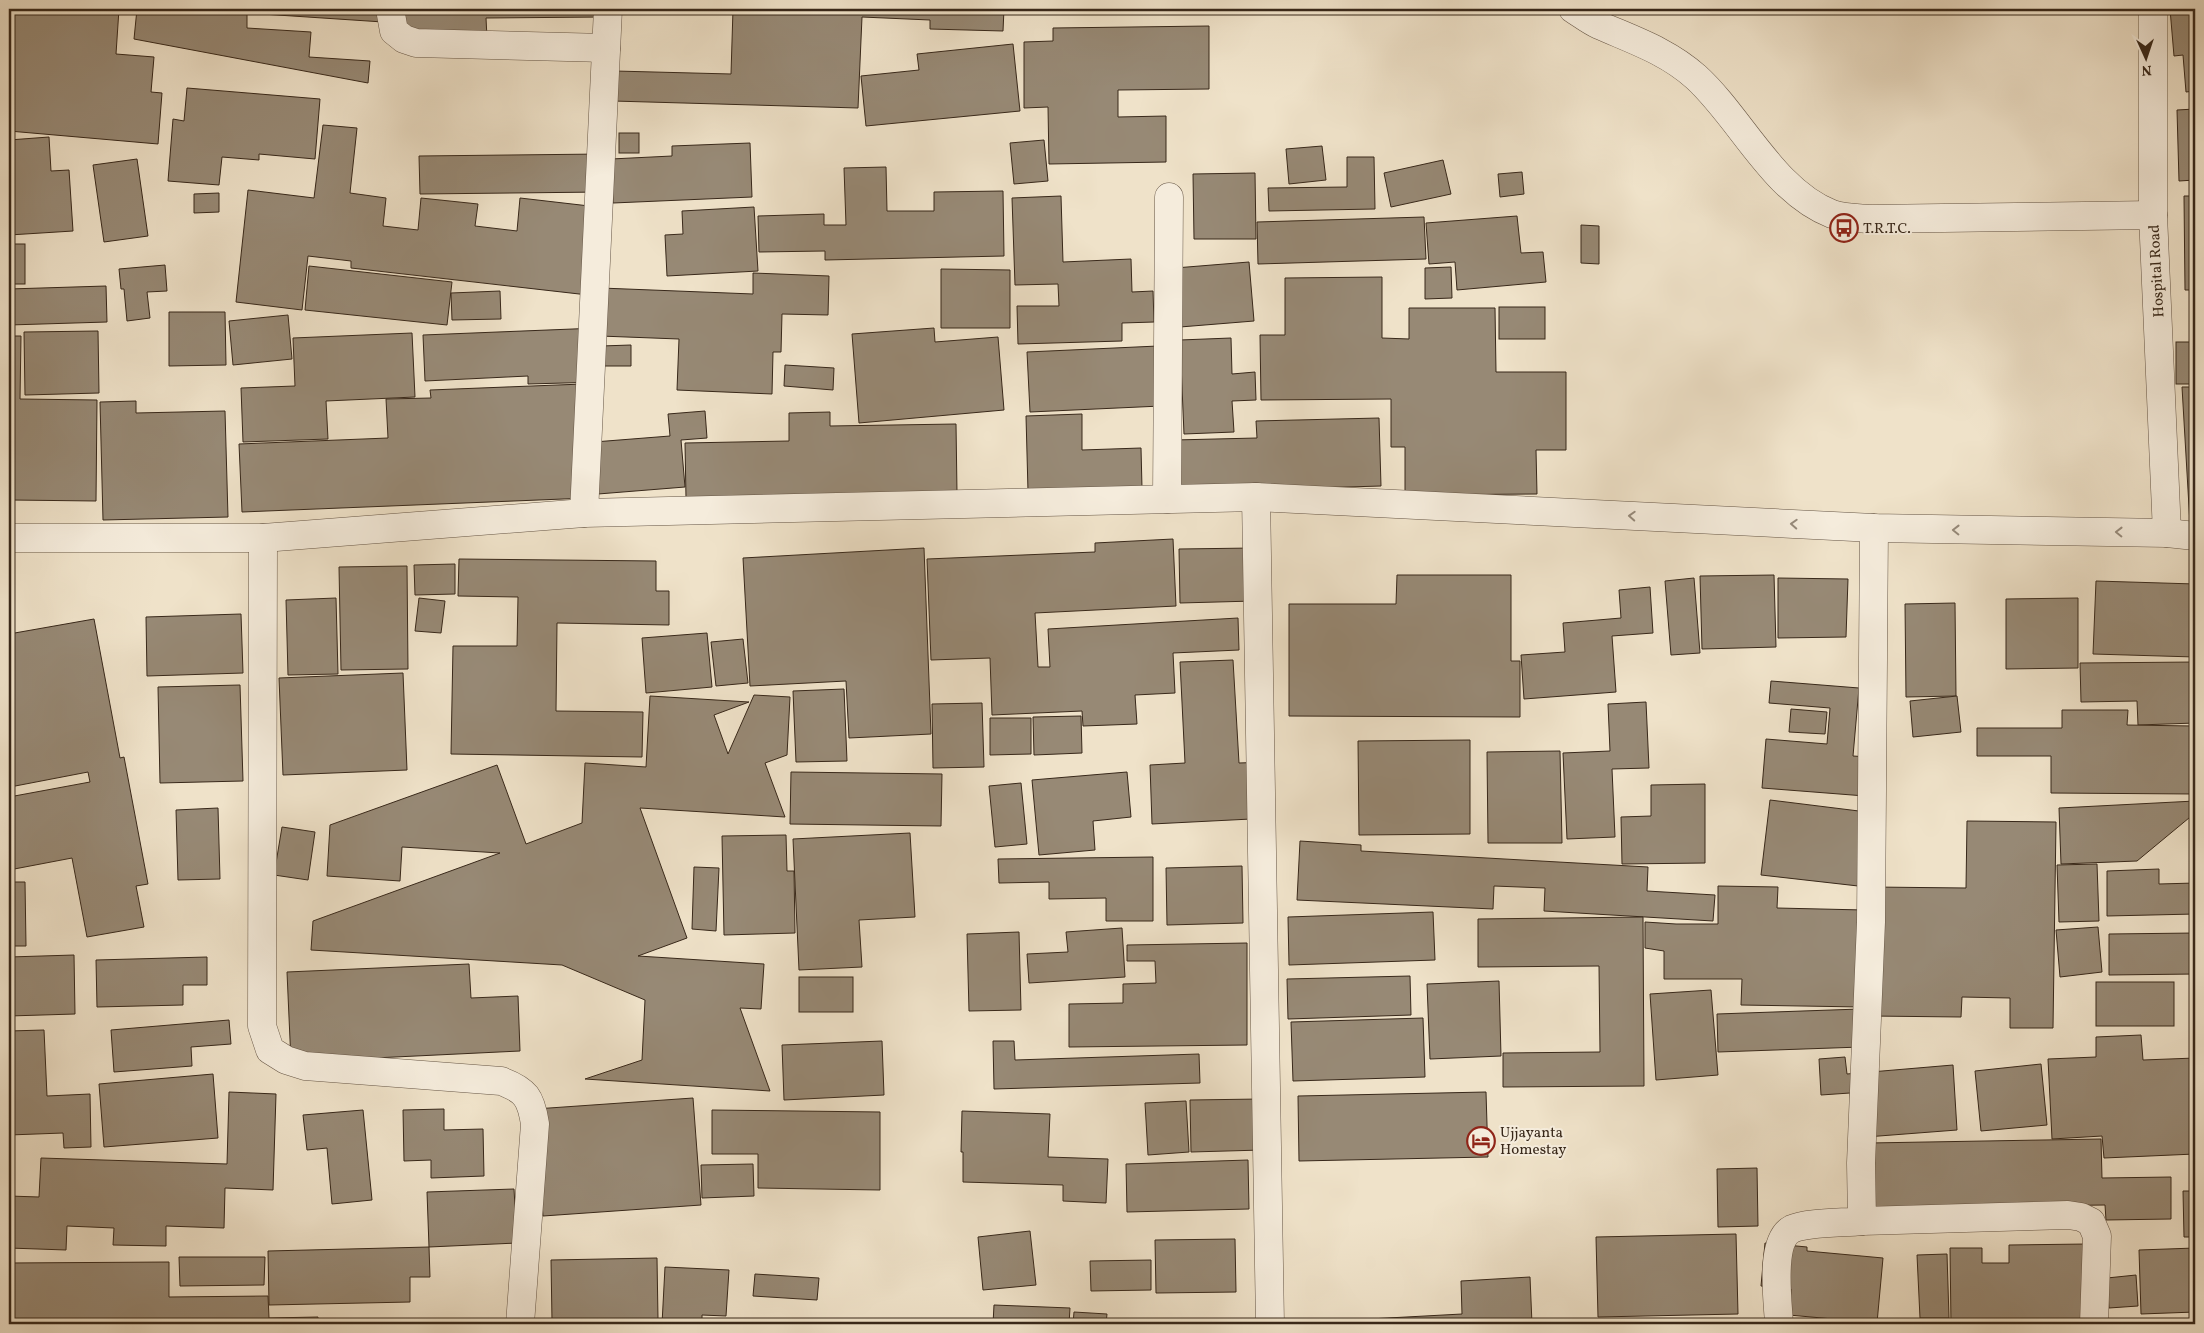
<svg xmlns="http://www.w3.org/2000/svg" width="2204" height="1333" font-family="Vollkorn,serif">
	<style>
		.building { fill: #978975; stroke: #38281a }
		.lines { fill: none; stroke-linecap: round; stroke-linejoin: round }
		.minor-casing { stroke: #665646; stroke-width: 29 }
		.minor { stroke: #f5ecdc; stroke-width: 28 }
		.oneway { stroke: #968a7b }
		.labels { text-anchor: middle; stroke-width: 4; stroke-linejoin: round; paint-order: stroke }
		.poi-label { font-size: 15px; fill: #38281a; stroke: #f5ecdc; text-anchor: start }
		.street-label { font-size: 15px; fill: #38281a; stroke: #f5ecdc }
	</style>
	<rect width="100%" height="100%" fill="#efe2c9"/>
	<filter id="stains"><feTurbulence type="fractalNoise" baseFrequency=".004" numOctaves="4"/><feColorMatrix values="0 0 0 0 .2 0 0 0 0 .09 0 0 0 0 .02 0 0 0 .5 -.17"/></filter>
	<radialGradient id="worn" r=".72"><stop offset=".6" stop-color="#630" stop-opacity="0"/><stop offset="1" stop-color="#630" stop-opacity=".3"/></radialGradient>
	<!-- building -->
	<g class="building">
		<polygon points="9,9 119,9 116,54 154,57 151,92 162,93 158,144 9,131"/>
		<polygon points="137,9 384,9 383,22 247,13 247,28 311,32 309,57 370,61 368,83 134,39"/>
		<polygon points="390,9 605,9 605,17 486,18 487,38 390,38"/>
		<polygon points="733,9 1004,9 1003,31 930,29 930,20 862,17 858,108 613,101 615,71 731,74"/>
		<polygon points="1061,9 1114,9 1062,14"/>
		<polygon points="2170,9 2195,9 2195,91 2186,92 2183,55 2174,56"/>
		<polygon points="1209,26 1209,89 1118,90 1118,117 1166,116 1166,162 1049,164 1048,107 1024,108 1024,42 1053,41 1053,28"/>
		<polygon points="1013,44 1020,111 866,126 861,76 919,70 917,54"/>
		<polygon points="187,88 320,99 315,159 259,154 259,160 222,157 219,185 168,181 173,119 184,121"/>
		<polygon points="2195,109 2195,180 2179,181 2177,110"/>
		<polygon points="323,125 357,128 350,193 386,198 383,226 418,230 421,198 478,204 475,226 517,231 520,198 598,207 588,295 351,268 351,261 308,256 302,310 236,302 248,190 314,198"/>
		<rect x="619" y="133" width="20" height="20"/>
		<polygon points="49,137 51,171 69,170 73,231 9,235 9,140"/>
		<polygon points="1044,140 1048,181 1014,184 1010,143"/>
		<polygon points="750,143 752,197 613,203 611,159 672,156 672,146"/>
		<polygon points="1322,146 1326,180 1289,184 1286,149"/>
		<polygon points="602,154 602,192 420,194 419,156"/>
		<polygon points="1347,157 1374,157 1375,209 1269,211 1268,188 1347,187"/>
		<polygon points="137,159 148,236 104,242 93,165"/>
		<polygon points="1443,160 1451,194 1391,207 1384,173"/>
		<polygon points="886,167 887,211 934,211 934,192 1003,191 1004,256 825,260 825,251 759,252 758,216 824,214 824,225 846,225 844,168"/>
		<polygon points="1522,172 1524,194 1500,197 1498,174"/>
		<polygon points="1255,173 1256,239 1194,239 1193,174"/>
		<polygon points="219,193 219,212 194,213 194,194"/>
		<polygon points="1061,196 1063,262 1131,259 1132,292 1153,291 1154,322 1122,323 1122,341 1018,344 1017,306 1059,306 1058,284 1015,285 1012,198"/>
		<polygon points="2184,196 2195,196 2195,290 2185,290"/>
		<polygon points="754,207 758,271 667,276 665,235 683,234 682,211"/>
		<polygon points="1517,216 1521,253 1543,252 1546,282 1457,290 1455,262 1429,264 1426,223"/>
		<polygon points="1424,217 1426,259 1258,264 1257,222"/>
		<polygon points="1581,225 1599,226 1599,264 1581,263"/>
		<rect x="9" y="244" width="16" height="40"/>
		<polygon points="1249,262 1254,321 1180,327 1175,268"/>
		<polygon points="165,265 167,291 147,292 150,318 127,321 124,289 121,289 119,269"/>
		<polygon points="309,266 452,282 447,325 305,310"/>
		<polygon points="1451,267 1452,298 1425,299 1425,268"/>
		<polygon points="941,269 1010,270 1010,328 941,328"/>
		<polygon points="753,273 829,276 828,315 782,314 781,352 773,352 772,394 677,390 679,339 600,336 601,288 753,294"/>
		<polygon points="1382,277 1382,338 1409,339 1409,308 1495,308 1496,372 1566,372 1566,450 1536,450 1537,494 1405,495 1405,447 1391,447 1391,399 1261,400 1260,335 1285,335 1285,278"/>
		<polygon points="106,286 107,322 9,325 9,289"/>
		<polygon points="500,291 501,319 452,320 451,293"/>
		<rect x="1499" y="307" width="46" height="32"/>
		<polygon points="169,312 225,312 226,365 169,366"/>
		<polygon points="288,315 292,359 233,365 229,321"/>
		<polygon points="598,328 600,382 528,384 528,376 425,381 423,335"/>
		<polygon points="934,328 935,342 998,337 1004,410 859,423 852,334"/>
		<polygon points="98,331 99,393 25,395 24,332"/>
		<polygon points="412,333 415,397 326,401 328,439 243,442 241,388 295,386 293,338"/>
		<polygon points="9,336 21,336 20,399 97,400 96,501 11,500 12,454 9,454"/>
		<polygon points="1231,338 1232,374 1255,372 1256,400 1232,401 1234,432 1184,434 1180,340"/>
		<rect x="2176" y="342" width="19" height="42"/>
		<polygon points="631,345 631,366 601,366 601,346"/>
		<polygon points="1158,346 1161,406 1030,412 1027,352"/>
		<polygon points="785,365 834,368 833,390 784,386"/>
		<polygon points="583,384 588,498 242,512 239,444 388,438 386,399 431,398 430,390"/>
		<polygon points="2182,387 2195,387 2195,524 2190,524"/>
		<polygon points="136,401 136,413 225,411 228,517 103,520 100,402"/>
		<polygon points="705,411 707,438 681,440 685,487 598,494 594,442 670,436 668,414"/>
		<polygon points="830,412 830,426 956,424 957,493 686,498 685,443 789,441 789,413"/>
		<polygon points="1082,414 1082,450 1141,448 1142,488 1028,491 1026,416"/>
		<polygon points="1379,418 1381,486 1175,492 1174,440 1257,438 1256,421"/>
		<polygon points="1173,539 1176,606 1035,613 1038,667 1050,667 1048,629 1238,618 1239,650 1173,653 1175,693 1135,695 1137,724 1083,726 1082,711 992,715 990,658 931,660 927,559 1095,552 1095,543"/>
		<polygon points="924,548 931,734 849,738 846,681 750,686 743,558"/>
		<polygon points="1253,548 1254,601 1180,603 1179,549"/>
		<polygon points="459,559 656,561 656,591 669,591 669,625 557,623 556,711 643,712 642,757 451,754 453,646 517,646 518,597 458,596"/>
		<polygon points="455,564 455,594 415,595 414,565"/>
		<polygon points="407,566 408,669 341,670 339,567"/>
		<polygon points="1397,575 1511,575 1511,661 1520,661 1520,717 1289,716 1289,604 1396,604"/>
		<polygon points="1774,575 1776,647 1702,649 1700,576"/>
		<polygon points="1694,578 1700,653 1671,655 1665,581"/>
		<polygon points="1778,578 1848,579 1846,637 1778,638"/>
		<polygon points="2096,581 2195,584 2195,657 2093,654"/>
		<polygon points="1650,587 1653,633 1612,636 1616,692 1524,699 1521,655 1565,652 1563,623 1621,618 1619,590"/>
		<polygon points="336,598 338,674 288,675 286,600"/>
		<polygon points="419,598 445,601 441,633 415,631"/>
		<polygon points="2078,598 2078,668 2006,669 2006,599"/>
		<polygon points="1955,603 1956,696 1906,697 1905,604"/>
		<polygon points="241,614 243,673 147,676 146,617"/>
		<polygon points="94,619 120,758 124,757 148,884 136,886 144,927 87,937 72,858 9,870 9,797 90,782 88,772 10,787 9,634"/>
		<polygon points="707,633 712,687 646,693 642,638"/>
		<polygon points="743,639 748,683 716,686 711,642"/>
		<polygon points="1233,660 1239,763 1268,762 1271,818 1152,824 1150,765 1185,763 1180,662"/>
		<polygon points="2195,662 2195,723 2138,725 2137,701 2081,702 2080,663"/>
		<polygon points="403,673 407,770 283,775 279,678"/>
		<polygon points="1771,681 1859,688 1853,756 1868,757 1865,796 1762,788 1766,739 1827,744 1830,708 1769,703"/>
		<polygon points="240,685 243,781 160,783 158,687"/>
		<polygon points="844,689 847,761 796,762 793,691"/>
		<polygon points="754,695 790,697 787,755 765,763 785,817 640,808 687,938 638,956 764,964 761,1009 740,1008 770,1091 585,1079 642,1060 645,1000 562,965 311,950 313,921 500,853 402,847 400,881 327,876 330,825 497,765 526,844 582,823 585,763 646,767 650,696 749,702 714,715 728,754"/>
		<polygon points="1957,696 1961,732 1913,737 1910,701"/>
		<polygon points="1646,702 1649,768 1612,769 1615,837 1567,839 1563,753 1610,751 1608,704"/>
		<polygon points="982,703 984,767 933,768 932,704"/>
		<polygon points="1791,709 1827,712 1825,734 1789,732"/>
		<polygon points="2062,710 2128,710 2127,725 2193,726 2193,794 2051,793 2051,756 1977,756 1977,728 2062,728"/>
		<polygon points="1081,716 1082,753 1034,755 1033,717"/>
		<polygon points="990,718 1031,718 1031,754 990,755"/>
		<polygon points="1470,740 1470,834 1359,835 1358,741"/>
		<polygon points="1560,751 1562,843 1488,843 1487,752"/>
		<polygon points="791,772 942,774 941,826 790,824"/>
		<polygon points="1127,772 1131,817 1093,821 1095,850 1039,855 1032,780"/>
		<polygon points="1021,783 1027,844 995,847 989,786"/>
		<polygon points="1705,784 1705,863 1622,864 1621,817 1651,816 1651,785"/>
		<polygon points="1770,800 1875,813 1867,887 1761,875"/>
		<polygon points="2195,801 2195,813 2137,861 2061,864 2059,808"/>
		<polygon points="218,808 220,879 178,880 176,810"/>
		<polygon points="1967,821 2056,822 2053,1028 2010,1028 2010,998 1962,997 1961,1017 1871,1016 1873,887 1966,888"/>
		<polygon points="282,827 315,832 308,880 274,875"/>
		<polygon points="910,833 915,917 859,920 862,967 799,970 793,839"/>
		<polygon points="786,835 787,871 794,871 795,933 724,935 722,836"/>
		<polygon points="1300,841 1361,845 1361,851 1648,867 1647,891 1715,895 1713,921 1544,911 1545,888 1494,886 1493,909 1297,900"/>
		<polygon points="1153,857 1153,921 1106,921 1106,898 1049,899 1049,882 999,883 998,859"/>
		<polygon points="2097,864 2099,921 2059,922 2057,865"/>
		<polygon points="1242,866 1243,923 1167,925 1166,868"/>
		<polygon points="694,867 719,868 716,931 692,929"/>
		<polygon points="2159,869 2159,884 2195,883 2195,914 2107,916 2107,871"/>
		<polygon points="9,882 25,882 26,946 9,946"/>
		<polygon points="1718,886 1778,887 1777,908 1864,910 1862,1007 1741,1005 1742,979 1664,979 1664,951 1645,948 1645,922 1676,924 1718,924"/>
		<polygon points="1433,912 1435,960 1289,965 1288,917"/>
		<polygon points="1643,917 1644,1086 1503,1087 1503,1053 1600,1052 1599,966 1478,967 1478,919"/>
		<polygon points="2098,927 2102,972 2060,977 2056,930"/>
		<polygon points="1122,928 1125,977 1029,983 1027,954 1068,952 1066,932"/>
		<polygon points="1019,932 1021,1010 969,1011 967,934"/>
		<polygon points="2195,933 2195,974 2109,975 2109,934"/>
		<polygon points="1247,943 1247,1045 1069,1047 1069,1004 1123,1003 1123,984 1156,983 1155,961 1127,961 1127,945"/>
		<polygon points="74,955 75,1014 9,1016 9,957"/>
		<polygon points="207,957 207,985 183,985 183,1005 97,1007 96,960"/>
		<polygon points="469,964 471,998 518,996 520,1051 291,1062 287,972"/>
		<polygon points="1410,976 1411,1015 1288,1019 1287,979"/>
		<rect x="799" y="977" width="54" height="35"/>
		<polygon points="1499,981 1501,1056 1430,1059 1427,984"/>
		<rect x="2096" y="982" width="78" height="44"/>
		<polygon points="1711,990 1718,1075 1656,1080 1650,994"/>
		<polygon points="1860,1009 1861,1047 1718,1052 1717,1014"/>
		<polygon points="1423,1018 1425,1077 1293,1081 1291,1022"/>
		<polygon points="229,1020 231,1044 191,1047 192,1066 114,1072 111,1030"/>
		<polygon points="44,1030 47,1096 90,1094 91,1147 64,1148 63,1133 9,1135 9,1031"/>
		<polygon points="2141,1035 2143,1060 2195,1058 2195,1154 2104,1158 2102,1136 2052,1139 2048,1059 2096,1057 2096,1037"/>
		<polygon points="882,1041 884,1095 784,1100 782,1045"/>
		<polygon points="993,1041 1014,1041 1015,1060 1199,1054 1200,1083 994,1089"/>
		<polygon points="1845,1057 1847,1074 1953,1065 1957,1130 1853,1138 1850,1093 1821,1095 1819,1059"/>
		<polygon points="2041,1064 2047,1125 1981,1131 1975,1071"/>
		<polygon points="213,1074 218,1138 104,1147 99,1084"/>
		<polygon points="229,1092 276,1094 273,1190 225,1188 224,1228 166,1226 166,1246 113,1245 114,1228 67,1226 66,1250 9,1248 9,1196 39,1197 41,1158 227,1164"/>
		<polygon points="1486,1092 1488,1157 1299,1161 1298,1096"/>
		<polygon points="693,1098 701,1205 543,1216 535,1109"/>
		<polygon points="1260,1099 1262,1150 1191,1152 1190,1100"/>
		<polygon points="1186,1101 1189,1152 1148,1155 1145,1103"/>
		<polygon points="444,1109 444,1130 483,1129 484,1176 431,1178 431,1160 404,1161 403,1110"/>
		<polygon points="363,1110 372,1200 332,1204 327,1148 307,1150 303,1115"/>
		<polygon points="712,1110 880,1112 880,1190 758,1188 758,1154 712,1154"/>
		<polygon points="962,1111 1050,1114 1048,1157 1108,1159 1106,1203 1063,1201 1063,1185 963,1182 963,1152 961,1152"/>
		<polygon points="2101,1139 2102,1178 2171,1177 2171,1219 2106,1220 2105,1205 1870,1208 1869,1143"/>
		<polygon points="1248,1160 1249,1209 1127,1212 1126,1164"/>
		<polygon points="753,1164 754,1196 702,1198 701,1165"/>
		<polygon points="1757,1168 1758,1226 1718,1227 1717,1169"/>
		<polygon points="514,1189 517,1243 429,1247 427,1192"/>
		<polygon points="2183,1191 2195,1191 2195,1237 2184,1237"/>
		<polygon points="1030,1231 1036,1285 983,1290 978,1237"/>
		<polygon points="1736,1234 1738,1314 1598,1317 1596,1237"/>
		<polygon points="1235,1239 1236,1292 1156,1293 1155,1240"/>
		<polygon points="1765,1243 1807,1247 1807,1251 1883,1258 1877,1323 1789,1315 1791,1289 1761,1286"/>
		<polygon points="2087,1244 2084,1324 1951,1324 1950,1248 1982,1248 1982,1263 2009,1263 2009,1245"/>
		<polygon points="429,1247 430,1277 410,1277 410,1302 269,1305 268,1251"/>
		<polygon points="2195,1248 2195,1312 2141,1314 2139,1250"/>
		<polygon points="1947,1254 1949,1318 1920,1318 1917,1255"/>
		<polygon points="179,1257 265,1257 264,1285 180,1286"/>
		<polygon points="657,1258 658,1319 552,1321 551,1260"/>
		<polygon points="1151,1260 1151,1290 1091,1291 1090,1261"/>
		<polygon points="169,1262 169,1297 268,1296 269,1318 318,1317 318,1324 9,1324 9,1263"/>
		<polygon points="665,1267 729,1270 726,1316 702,1315 702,1324 662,1324"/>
		<polygon points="755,1274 819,1278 817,1300 753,1296"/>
		<polygon points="2136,1275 2138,1306 2109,1308 2107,1278"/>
		<polygon points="1530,1277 1532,1324 1295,1324 1295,1323 1462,1314 1461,1281"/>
		<polygon points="994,1305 1070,1308 1069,1324 993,1324"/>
		<polygon points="1074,1312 1107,1314 1106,1324 1073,1324"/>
		<polygon points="1223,1320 1223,1324 1146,1324 1146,1322"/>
	</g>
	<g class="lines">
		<defs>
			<g id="minor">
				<polyline points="390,9 394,31 404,39 416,43 606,48"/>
				<path d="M1573 9C1581 14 1590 21 1599 25 1633 40 1667 51 1696 77 1741 118 1773 191 1832 214 1844 218 1858 218 1870 219L2153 215"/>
				<polyline points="2153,9 2153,215 2167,533"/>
				<polyline points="1256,497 1270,1324"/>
				<polyline points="1167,499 1169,197"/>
				<polyline points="584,513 608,9"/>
				<polyline points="9,538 263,538 584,513 1256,497 1874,528 2167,533 2195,536"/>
				<path d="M263 538 262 1026 270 1050 286 1060 305 1066 501 1081C526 1090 531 1098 535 1124L520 1324"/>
				<polyline points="1862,1221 2068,1215 2081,1217 2091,1222 2097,1236 2094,1324"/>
				<path d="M1779 1324C1778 1301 1769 1241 1792 1229 1807 1222 1845 1223 1862 1221L1861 1163 1871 922 1874 528"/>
			</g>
		</defs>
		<!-- minor casing -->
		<use href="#minor" class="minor-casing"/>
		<!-- minor -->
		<use href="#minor" class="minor"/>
	</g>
	<!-- one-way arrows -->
	<defs><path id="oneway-chevron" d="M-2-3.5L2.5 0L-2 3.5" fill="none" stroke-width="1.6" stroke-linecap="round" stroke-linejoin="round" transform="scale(1.25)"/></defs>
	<g class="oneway">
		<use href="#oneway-chevron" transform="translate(1632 516) rotate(-177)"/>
		<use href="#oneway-chevron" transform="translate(1794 524) rotate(-177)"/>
		<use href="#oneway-chevron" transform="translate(1956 530) rotate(-179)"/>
		<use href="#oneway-chevron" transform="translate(2119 532) rotate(-179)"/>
	</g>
	<!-- icons -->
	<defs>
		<symbol id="bus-ring" viewBox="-11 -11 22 22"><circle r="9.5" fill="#f5ecdc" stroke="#8f2418" stroke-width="1.5"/><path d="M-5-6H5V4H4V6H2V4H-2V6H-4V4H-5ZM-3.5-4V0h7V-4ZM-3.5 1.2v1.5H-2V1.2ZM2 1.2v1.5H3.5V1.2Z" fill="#8f2418"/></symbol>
		<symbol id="hotel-ring" viewBox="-11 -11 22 22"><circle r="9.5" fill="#f5ecdc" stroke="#8f2418" stroke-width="1.5"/><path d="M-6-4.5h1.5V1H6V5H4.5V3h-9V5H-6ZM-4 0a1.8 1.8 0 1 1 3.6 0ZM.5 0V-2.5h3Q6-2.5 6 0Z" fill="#8f2418"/></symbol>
	</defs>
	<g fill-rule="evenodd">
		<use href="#bus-ring" x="1828" y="212" width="32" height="32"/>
		<use href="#hotel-ring" x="1465" y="1125" width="32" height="32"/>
	</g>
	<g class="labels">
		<!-- poi labels -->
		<g class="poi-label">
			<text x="1863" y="233">T.R.T.C.</text>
			<text x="1500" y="1137">Ujjayanta<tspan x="1500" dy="17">Homestay</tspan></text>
		</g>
		<!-- street labels -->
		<g class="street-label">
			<text transform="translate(2156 271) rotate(-93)" y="5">Hospital Road</text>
		</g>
	</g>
	<!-- margin -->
	<rect width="2204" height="1333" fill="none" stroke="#efe2c9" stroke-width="30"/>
	<rect x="10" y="10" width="2184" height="1313" fill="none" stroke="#38281a" stroke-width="2.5"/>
	<rect x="15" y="15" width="2174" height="1303" fill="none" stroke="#38281a"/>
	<!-- north arrow -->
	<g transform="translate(2146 58) rotate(177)" stroke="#f5ecdc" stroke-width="4" paint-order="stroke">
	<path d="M0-4L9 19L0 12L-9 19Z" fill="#38281a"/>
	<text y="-8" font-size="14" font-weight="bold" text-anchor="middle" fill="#38281a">N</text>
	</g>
	<rect width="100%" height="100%" filter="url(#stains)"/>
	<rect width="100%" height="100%" fill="url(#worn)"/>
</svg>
